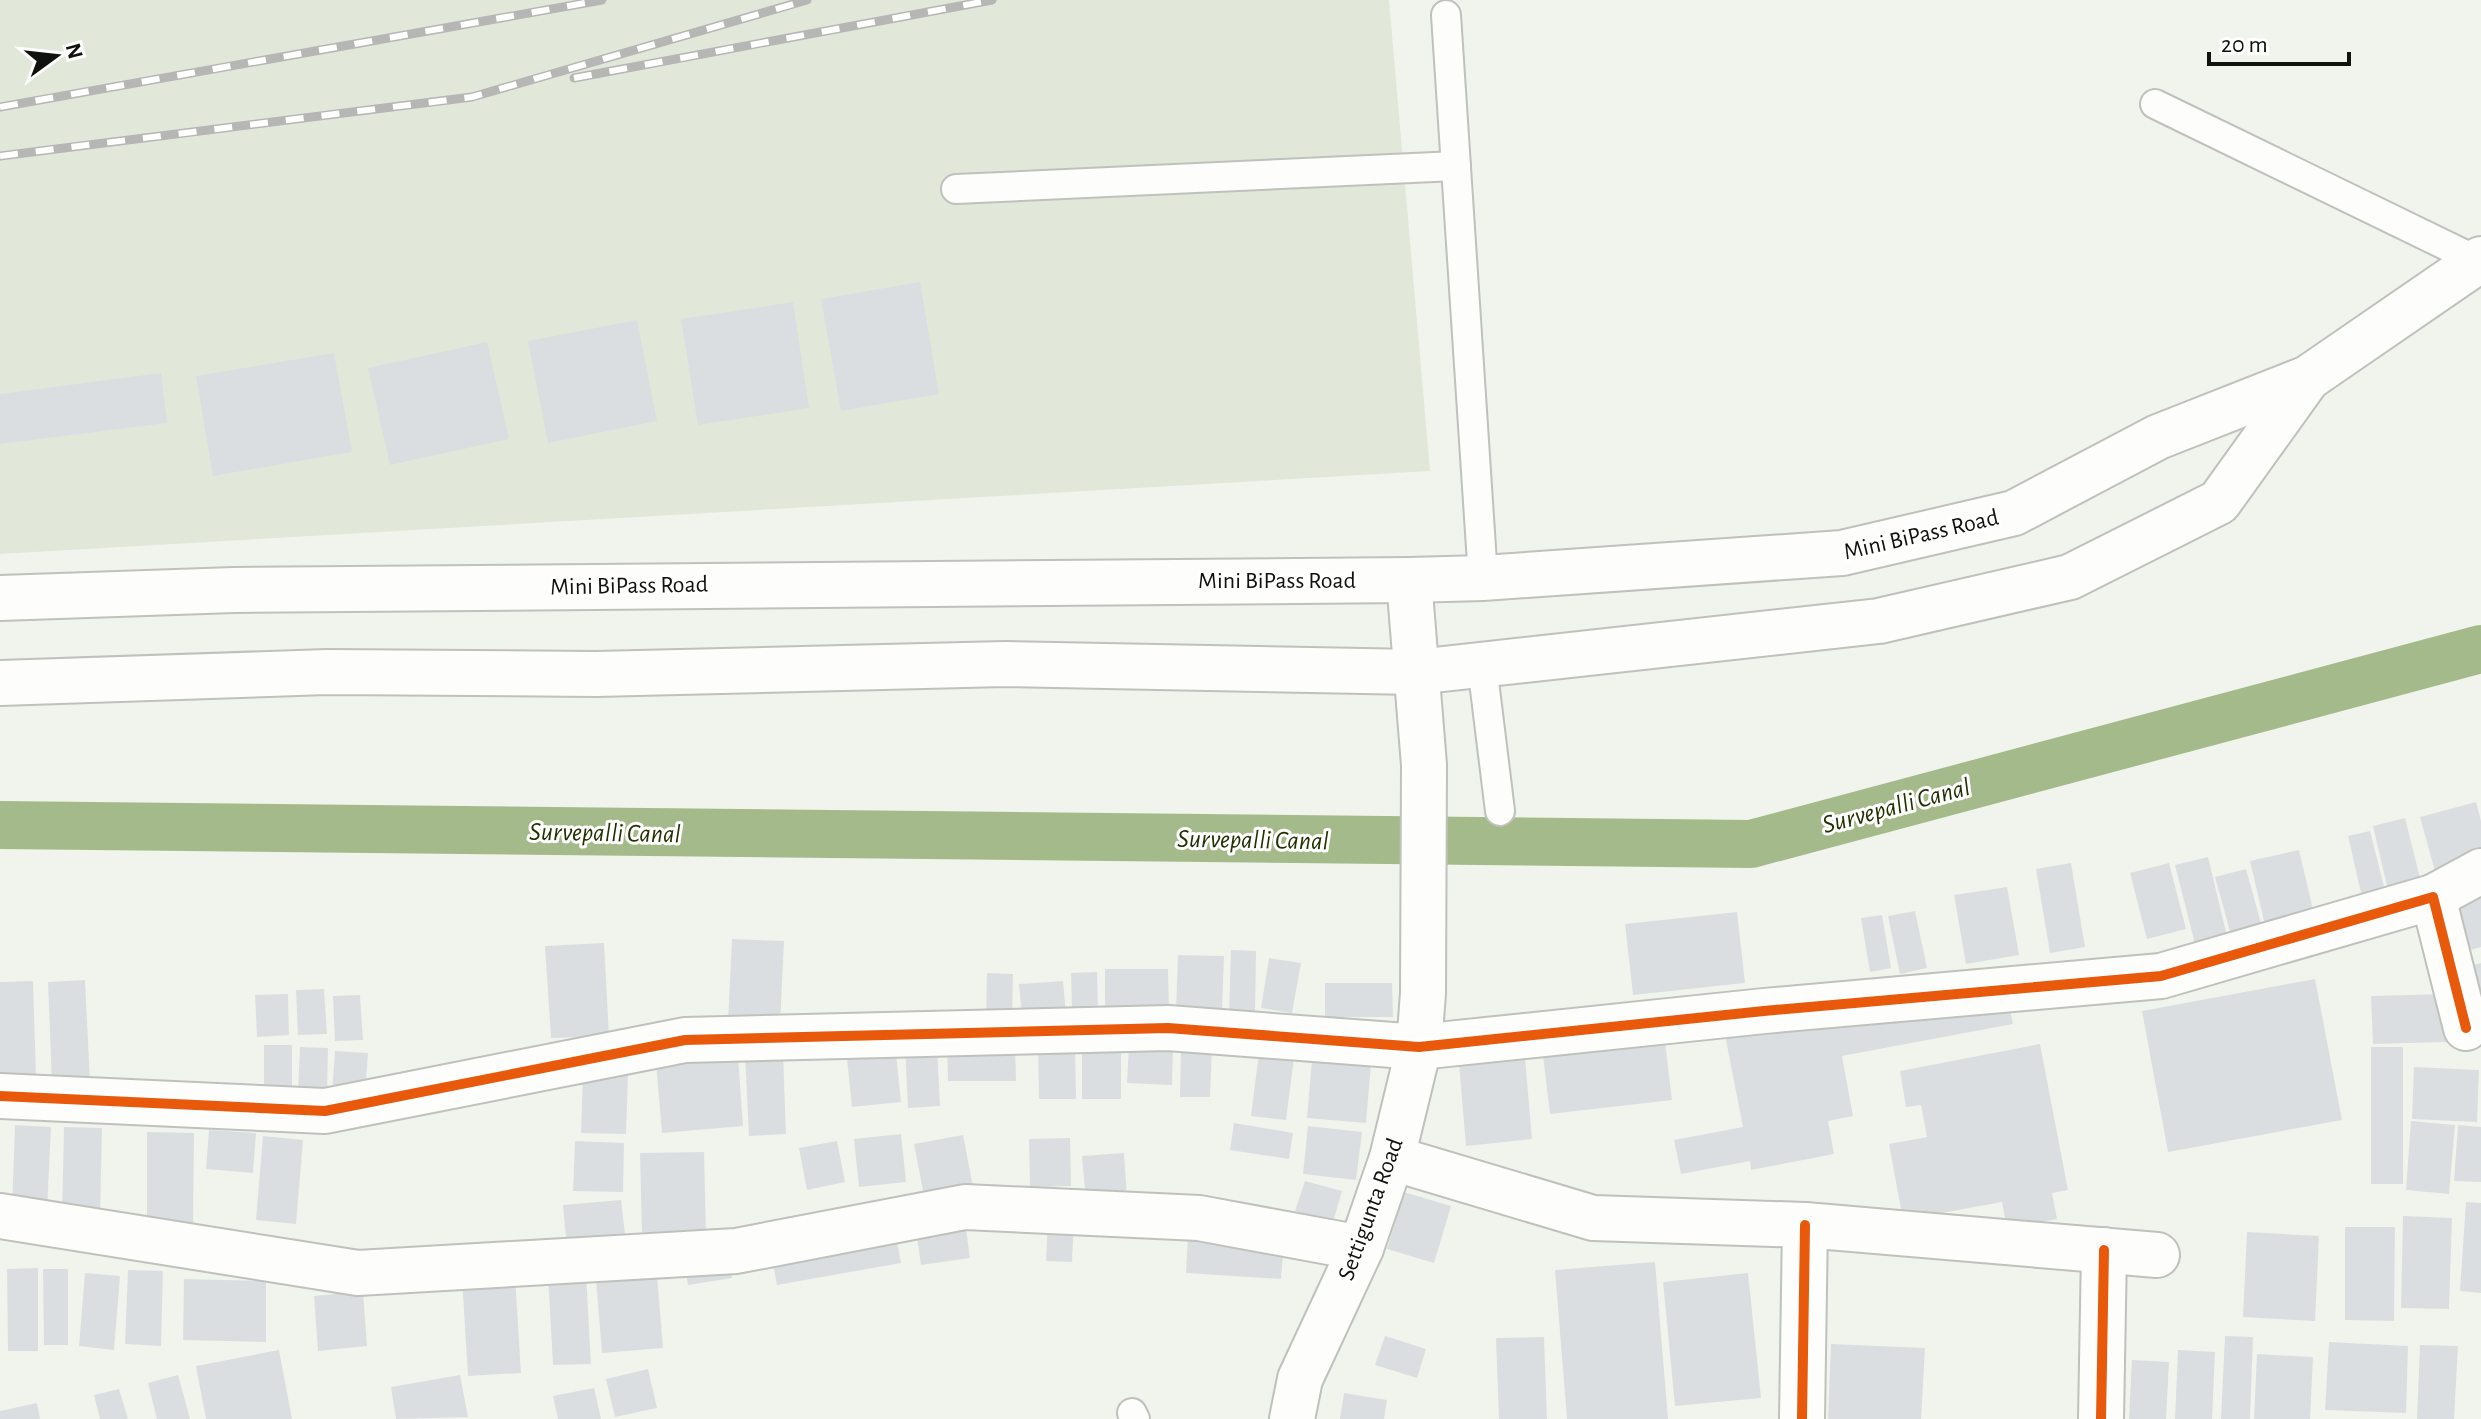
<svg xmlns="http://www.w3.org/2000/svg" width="2481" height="1419" font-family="'Alegreya Sans',sans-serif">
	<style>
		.built { fill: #e1e8da }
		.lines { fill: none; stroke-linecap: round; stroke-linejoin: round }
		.canal { stroke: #a5ba8a; stroke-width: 48 }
		.building { fill: #dbdee0 }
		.service-casing { stroke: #bec1bc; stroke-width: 32 }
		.minor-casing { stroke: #bec1bc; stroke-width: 48 }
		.tertiary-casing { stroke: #bec1bc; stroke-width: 48 }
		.secondary-casing { stroke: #bec1bc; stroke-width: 48 }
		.service { stroke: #fdfdfc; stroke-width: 28 }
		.minor { stroke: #fdfdfc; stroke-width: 44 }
		.tertiary { stroke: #fdfdfc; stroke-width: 44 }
		.secondary { stroke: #fdfdfc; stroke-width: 44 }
		.rail-casing { stroke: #b6b6b5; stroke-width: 9 }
		.rail { stroke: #fff; stroke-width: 6; stroke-dasharray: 18; stroke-linecap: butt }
		.cycleway-casing { stroke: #fff; stroke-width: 15 }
		.cycleway { stroke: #e8590c; stroke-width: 10 }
		.labels { text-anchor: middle; stroke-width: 6; stroke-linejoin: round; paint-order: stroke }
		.street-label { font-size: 24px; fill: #10120e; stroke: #fff }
		.water-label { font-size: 26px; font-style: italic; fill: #213200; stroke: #fff }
	</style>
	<rect width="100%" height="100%" fill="#f1f4ed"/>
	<!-- built -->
	<polygon class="built" points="0,0 1389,0 1430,471 0,554"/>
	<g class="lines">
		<!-- canal -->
		<polyline class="canal" points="0,825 1751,844 2481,649"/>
	</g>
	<!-- building -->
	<g class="building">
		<polygon points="920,282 939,394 841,411 821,299"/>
		<polygon points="793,302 809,408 698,425 681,319"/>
		<polygon points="637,320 657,421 548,443 528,341"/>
		<polygon points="487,342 509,439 390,465 368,368"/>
		<polygon points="334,353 352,452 213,476 196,376"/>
		<polygon points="161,373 167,423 0,444 0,394"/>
		<polygon points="2476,802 2481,821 2481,863 2436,875 2420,817"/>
		<polygon points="2405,818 2421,882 2388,890 2373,826"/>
		<polygon points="2370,831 2385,891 2362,897 2348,836"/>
		<polygon points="2299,850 2314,914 2265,925 2250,861"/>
		<polygon points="2208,857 2227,936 2195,944 2175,865"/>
		<polygon points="2071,863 2085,947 2050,953 2036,869"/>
		<polygon points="2169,863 2186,929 2147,939 2130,873"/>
		<polygon points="2246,869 2262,927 2231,935 2215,877"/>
		<polygon points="2007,887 2019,955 1966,964 1954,895"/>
		<polygon points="2481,892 2481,947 2462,952 2449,901"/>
		<polygon points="1915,911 1927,968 1900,974 1888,916"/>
		<polygon points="1737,912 1745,983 1633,995 1625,924"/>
		<polygon points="1882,915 1891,968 1870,972 1861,918"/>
		<polygon points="732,939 784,941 780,1025 728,1023"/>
		<polygon points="604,943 609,1036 551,1038 545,946"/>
		<polygon points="1231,950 1256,951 1255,1016 1229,1015"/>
		<polygon points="1178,955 1224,956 1222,1012 1176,1010"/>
		<polygon points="1269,958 1301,963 1292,1013 1261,1008"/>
		<polygon points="2481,963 2481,1006 2463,968"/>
		<polygon points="1105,969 1168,969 1169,1007 1105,1007"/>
		<polygon points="1097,972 1098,1011 1072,1012 1071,973"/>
		<polygon points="987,973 1013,974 1012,1018 986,1018"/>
		<polygon points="2315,979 2342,1120 2168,1152 2142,1011"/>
		<polygon points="85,980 90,1082 52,1083 48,982"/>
		<polygon points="33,981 36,1076 0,1078 0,982"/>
		<polygon points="1063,981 1066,1014 1022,1017 1019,984"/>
		<polygon points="2004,982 2013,1024 1842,1056 1853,1116 1828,1121 1834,1154 1751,1170 1750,1161 1681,1174 1674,1140 1743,1127 1725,1035"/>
		<polygon points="1325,983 1392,983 1393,1017 1325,1017"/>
		<polygon points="324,989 327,1034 298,1035 296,990"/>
		<polygon points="288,994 289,1035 257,1037 255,995"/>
		<polygon points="2446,994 2448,1042 2373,1044 2371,996"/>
		<polygon points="360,995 363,1040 335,1041 333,996"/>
		<polygon points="1663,1025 1672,1100 1550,1114 1541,1039"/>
		<polygon points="1038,1043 1075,1043 1076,1099 1039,1099"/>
		<polygon points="895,1044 901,1102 852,1107 846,1049"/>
		<rect x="1082" y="1044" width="39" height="55"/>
		<polygon points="1129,1044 1173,1046 1172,1085 1127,1083"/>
		<polygon points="2040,1044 2068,1190 2052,1193 2057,1219 2007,1228 2002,1202 1903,1220 1889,1144 1927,1137 1921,1105 1906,1107 1900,1071"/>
		<rect x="264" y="1045" width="28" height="43"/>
		<polygon points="937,1045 940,1106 908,1108 905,1046"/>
		<polygon points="1181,1045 1212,1046 1210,1097 1180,1097"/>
		<polygon points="1015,1046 1016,1081 948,1081 947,1047"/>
		<polygon points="1524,1046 1532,1139 1466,1146 1458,1052"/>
		<polygon points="300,1047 328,1048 327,1094 298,1093"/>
		<rect x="2371" y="1047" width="32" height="137"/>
		<polygon points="335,1051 368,1053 365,1094 332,1093"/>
		<polygon points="783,1053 786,1134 749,1136 745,1054"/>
		<polygon points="1259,1053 1294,1058 1286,1120 1251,1116"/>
		<polygon points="738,1056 743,1126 662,1133 656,1063"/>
		<polygon points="1312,1060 1371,1064 1366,1123 1307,1118"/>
		<polygon points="2414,1067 2479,1070 2477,1122 2412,1119"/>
		<polygon points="583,1073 628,1075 626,1134 581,1133"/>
		<polygon points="2411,1121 2455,1125 2449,1194 2406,1190"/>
		<polygon points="1234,1123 1293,1133 1289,1159 1230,1150"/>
		<polygon points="15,1125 51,1127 47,1211 12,1209"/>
		<polygon points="2458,1125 2481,1127 2481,1182 2454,1181"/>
		<polygon points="1308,1126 1362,1132 1356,1180 1303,1174"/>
		<polygon points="64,1127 102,1128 100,1217 62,1216"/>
		<polygon points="209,1130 256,1133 253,1173 206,1169"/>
		<polygon points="147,1132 194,1133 193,1228 147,1227"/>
		<polygon points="901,1134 906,1182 859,1187 854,1139"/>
		<polygon points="963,1135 974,1192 925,1201 914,1144"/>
		<polygon points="263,1136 303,1140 296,1224 256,1220"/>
		<polygon points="1070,1138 1071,1186 1030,1187 1029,1139"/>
		<polygon points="575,1141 624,1143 623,1192 573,1191"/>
		<polygon points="837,1141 845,1182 807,1190 799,1148"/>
		<polygon points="704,1152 706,1231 642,1232 640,1153"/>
		<polygon points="1124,1153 1127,1198 1086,1201 1082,1156"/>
		<polygon points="1305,1181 1342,1191 1333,1222 1295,1211"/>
		<polygon points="1404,1192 1451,1206 1434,1263 1387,1249"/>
		<polygon points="621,1200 626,1243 567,1249 563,1205"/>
		<polygon points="2466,1202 2481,1203 2481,1293 2460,1291"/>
		<polygon points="2403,1216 2452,1218 2449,1309 2401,1308"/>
		<polygon points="1048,1219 1074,1220 1072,1262 1046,1261"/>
		<polygon points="965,1222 970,1258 921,1265 916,1230"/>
		<polygon points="2345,1227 2395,1227 2394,1321 2345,1320"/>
		<polygon points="895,1232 901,1263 777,1285 771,1254"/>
		<polygon points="2247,1232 2319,1236 2315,1321 2243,1317"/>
		<polygon points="1188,1235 1284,1242 1281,1279 1186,1273"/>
		<polygon points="729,1260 732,1278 688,1285 685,1267"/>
		<polygon points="1655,1262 1668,1419 1567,1419 1555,1270"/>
		<polygon points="38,1268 38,1351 8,1351 7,1269"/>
		<polygon points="43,1269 68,1269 68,1345 44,1345"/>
		<polygon points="128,1270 163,1271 161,1346 125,1344"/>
		<polygon points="85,1273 120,1276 114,1350 79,1346"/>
		<polygon points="1748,1273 1761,1398 1675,1406 1663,1282"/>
		<polygon points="586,1274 591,1364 553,1365 548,1276"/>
		<polygon points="657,1275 663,1348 602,1353 596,1280"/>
		<polygon points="515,1276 521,1373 468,1376 462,1279"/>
		<polygon points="184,1279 266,1281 266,1342 183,1340"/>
		<polygon points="363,1291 367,1346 318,1351 314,1296"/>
		<polygon points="1385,1336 1426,1349 1417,1378 1375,1365"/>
		<polygon points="2225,1336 2253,1337 2250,1419 2221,1419"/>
		<polygon points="1544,1337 1547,1419 1499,1419 1496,1338"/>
		<polygon points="2329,1342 2408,1346 2406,1413 2325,1410"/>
		<polygon points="1831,1344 1925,1348 1921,1419 1828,1419"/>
		<polygon points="2420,1345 2458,1346 2454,1419 2417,1419"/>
		<polygon points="279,1350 292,1419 206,1419 196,1366"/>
		<polygon points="2178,1350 2215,1352 2212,1419 2175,1419"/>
		<polygon points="2257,1354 2313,1357 2310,1419 2254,1419"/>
		<polygon points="2132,1360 2169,1362 2166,1419 2129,1419"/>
		<polygon points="648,1369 657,1408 615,1417 606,1379"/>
		<polygon points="178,1375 190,1419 157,1419 148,1383"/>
		<polygon points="460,1375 468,1417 396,1419 391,1387"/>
		<polygon points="594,1388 601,1419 558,1419 553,1396"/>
		<polygon points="119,1389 128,1419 100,1419 94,1395"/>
		<polygon points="1344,1393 1387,1400 1384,1419 1340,1419"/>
		<polygon points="37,1403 40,1419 0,1419 0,1411"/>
	</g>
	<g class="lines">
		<defs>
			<g id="service">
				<polyline points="1446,15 1483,578"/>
				<polyline points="2155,104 2478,261"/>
				<polyline points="956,189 1456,166"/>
				<polyline points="1482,665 1500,811"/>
				<polyline points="1132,1413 1135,1419"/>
			</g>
			<g id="minor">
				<polyline points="2433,897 2481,871"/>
				<polyline points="1392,1158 1593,1218 1805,1225 2157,1255"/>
				<polyline points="0,1216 358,1273 736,1251 965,1207 1199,1218 1361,1248"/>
				<polyline points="1802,1419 1805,1225"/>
				<polyline points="2101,1419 2104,1250"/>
			</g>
			<g id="tertiary">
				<polyline points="0,1096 325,1111 685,1040 1168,1028 1419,1047 1764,1011 2161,976 2433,897 2466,1028"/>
				<polyline points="1292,1419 1300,1379 1361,1248 1392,1158 1419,1047 1423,993 1424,765 1409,580"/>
			</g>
			<g id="secondary">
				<polyline points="0,598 234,590 1409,580 1483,578 1842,553 2014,513 2158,437 2308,378 2481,259"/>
				<polyline points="0,683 327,672 596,674 1005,664 1416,672 1879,621 2070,577 2219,502 2308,378"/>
			</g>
		</defs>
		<!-- service casing -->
		<use href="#service" class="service-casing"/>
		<!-- minor casing -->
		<use href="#minor" class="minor-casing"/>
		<!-- tertiary casing -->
		<use href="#tertiary" class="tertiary-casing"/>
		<!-- secondary casing -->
		<use href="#secondary" class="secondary-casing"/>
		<!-- service -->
		<use href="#service" class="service"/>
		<!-- minor -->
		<use href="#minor" class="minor"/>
		<!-- tertiary -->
		<use href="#tertiary" class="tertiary"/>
		<!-- secondary -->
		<use href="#secondary" class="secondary"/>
		<defs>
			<g id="rail">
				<polyline points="574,78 992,0"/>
				<polyline points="0,107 602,0"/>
				<polyline points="0,156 472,97 807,0"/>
			</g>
		</defs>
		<!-- rail casing -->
		<use href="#rail" class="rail-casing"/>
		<!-- rail -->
		<use href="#rail" class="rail"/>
		<defs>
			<g id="cycleway">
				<polyline points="0,1096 325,1111 685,1040 1168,1028 1419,1047 1764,1011 2161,976 2433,897 2466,1028"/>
				<polyline points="1802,1419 1805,1225"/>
				<polyline points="2101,1419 2104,1250"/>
			</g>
		</defs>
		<!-- cycleway casing -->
		<use href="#cycleway" class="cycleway-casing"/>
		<!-- cycleway -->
		<use href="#cycleway" class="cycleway"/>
	</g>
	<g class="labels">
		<!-- street labels -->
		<g class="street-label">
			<text transform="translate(1921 534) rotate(-13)" y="8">Mini BiPass Road</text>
			<text x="1277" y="588">Mini BiPass Road</text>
			<text transform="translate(629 585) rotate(-1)" y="8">Mini BiPass Road</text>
			<text transform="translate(1370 1209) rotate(-70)" y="8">Settigunta Road</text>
		</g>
		<!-- water labels -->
		<g class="water-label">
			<text transform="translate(1896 805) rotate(-15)" y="9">Survepalli Canal</text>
			<text transform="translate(605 832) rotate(1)" y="9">Survepalli Canal</text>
			<text transform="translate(1253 839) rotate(1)" y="9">Survepalli Canal</text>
		</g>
	</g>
	<!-- north arrow -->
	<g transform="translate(56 56) rotate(75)" stroke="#ffffff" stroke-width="6" paint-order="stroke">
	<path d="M0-6L14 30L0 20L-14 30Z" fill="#10120e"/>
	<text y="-12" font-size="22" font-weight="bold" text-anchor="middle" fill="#10120e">N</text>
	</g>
	<!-- scale -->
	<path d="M2209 52v12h140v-12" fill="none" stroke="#10120e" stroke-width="4"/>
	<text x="2221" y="52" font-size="24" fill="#10120e" stroke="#ffffff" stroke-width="6" paint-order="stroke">20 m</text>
</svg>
